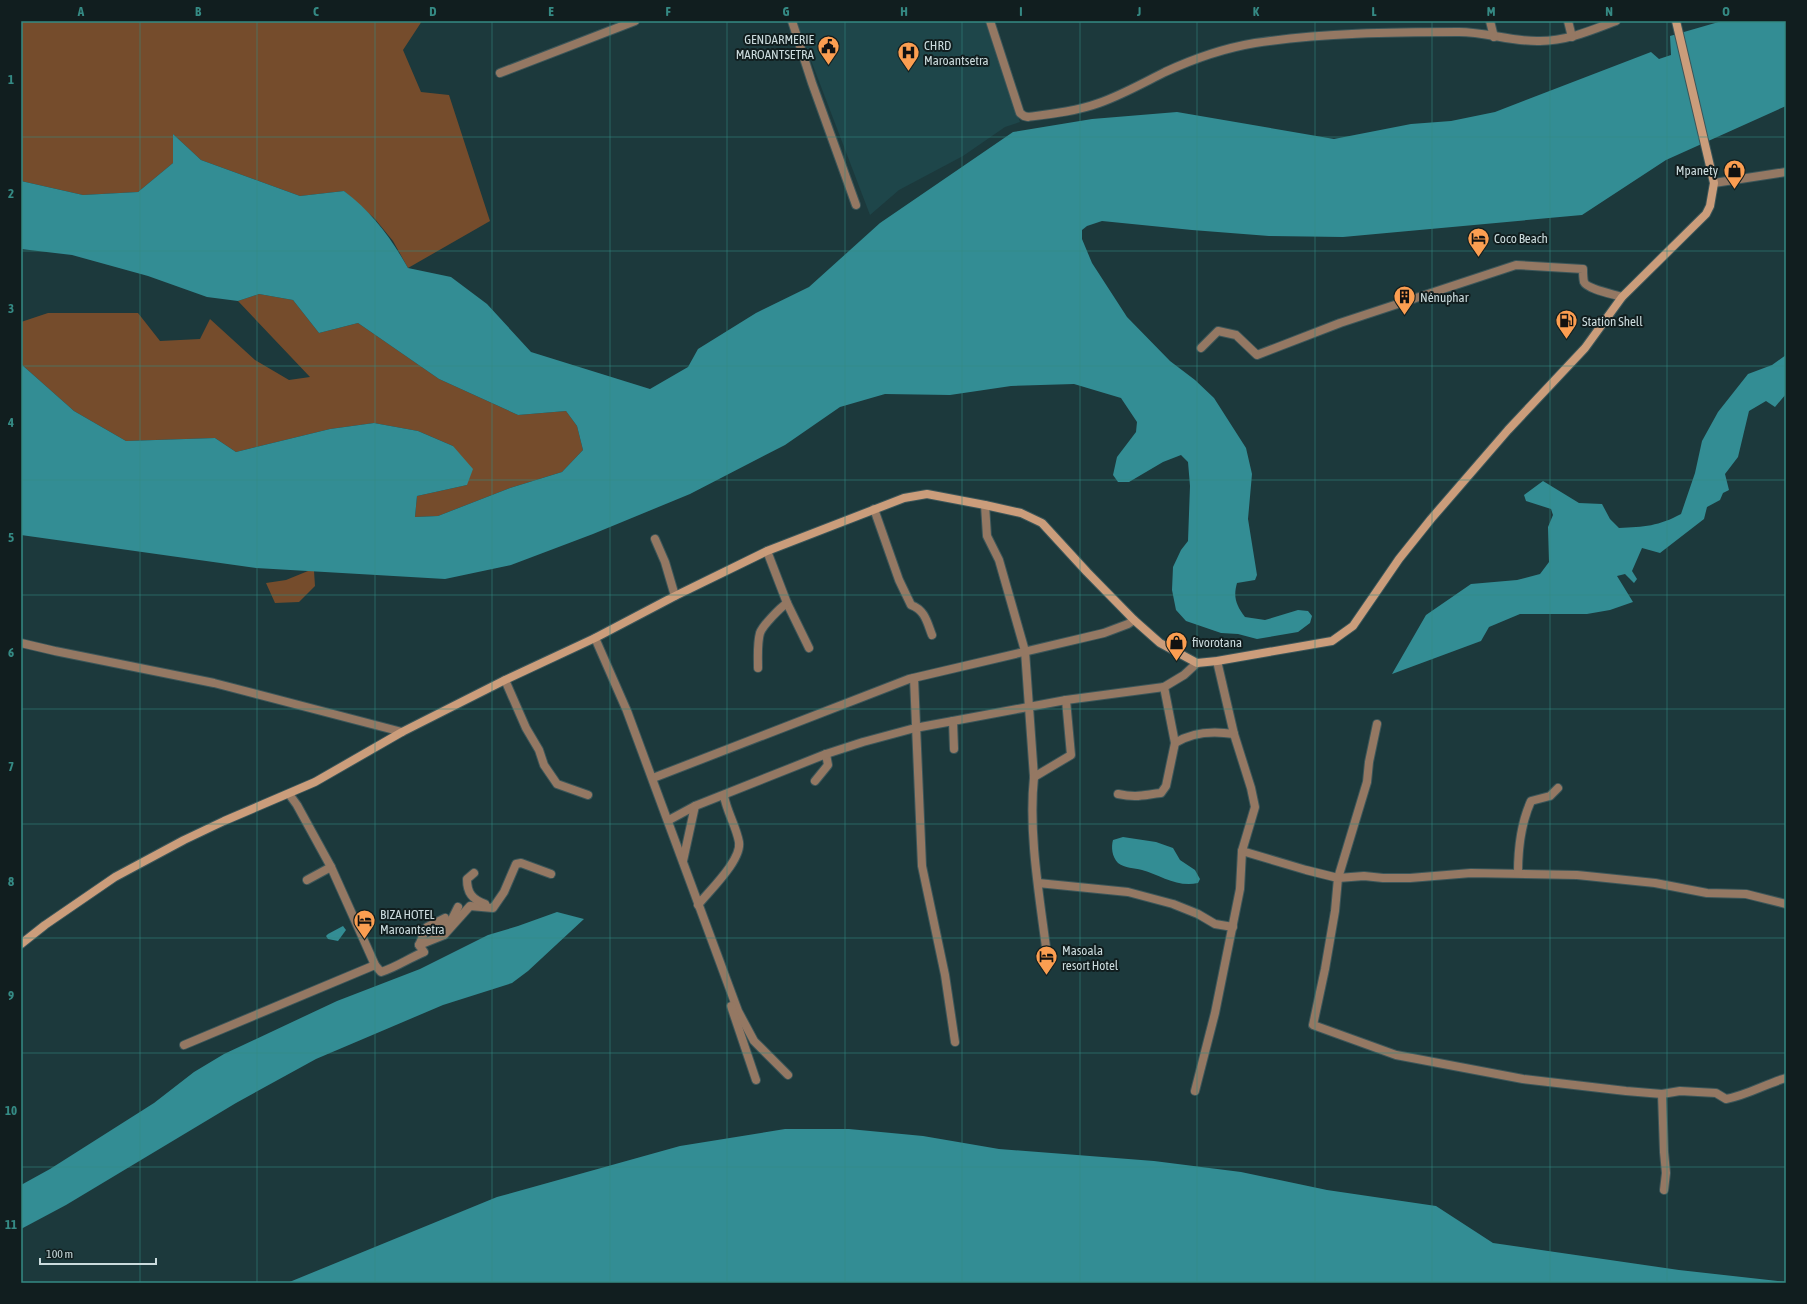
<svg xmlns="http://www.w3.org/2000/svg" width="1807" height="1304" font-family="'Asap Condensed',sans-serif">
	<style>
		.built { fill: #1e464a }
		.green { fill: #754c2c }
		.water { fill: #338d94 }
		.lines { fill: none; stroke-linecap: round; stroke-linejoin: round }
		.street-casing { stroke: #3c5659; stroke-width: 10 }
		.secondary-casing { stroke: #3c5659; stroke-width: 10 }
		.street { stroke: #947863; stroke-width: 8 }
		.secondary { stroke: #cb9d7b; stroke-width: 8 }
		.grid { fill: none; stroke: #358a84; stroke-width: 1; stroke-opacity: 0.55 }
		.labels { text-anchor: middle; stroke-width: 4; stroke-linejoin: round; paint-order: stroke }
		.poi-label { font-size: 13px; fill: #cbdbdd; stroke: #111e1f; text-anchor: start }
		.neatline { fill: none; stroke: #358a84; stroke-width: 1.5 }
		.grid-label { font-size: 13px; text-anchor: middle; font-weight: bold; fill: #358a84 }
	</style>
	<rect width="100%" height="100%" fill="#1c393c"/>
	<!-- built -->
	<polygon class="built" points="796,21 985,21 1020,122 1005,127 963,156 899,190 870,215"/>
	<!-- green -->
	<g class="green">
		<polygon points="21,21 422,21 403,50 421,92 449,95 490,221 408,268 393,241 375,219 344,191 300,196 201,160 173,134 173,163 138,192 83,195 21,181"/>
		<polygon points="259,294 293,300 319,333 358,323 439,379 518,415 566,411 577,426 583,450 562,472 510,488 438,516 415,517 417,496 467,485 453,446 418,431 374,423 330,429 236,452 215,438 126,441 74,411 21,364 21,322 48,313 138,313 160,341 200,339 210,319 255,360 289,380 310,377 238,301"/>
		<polygon points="308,571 314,571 315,586 299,602 275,603 266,583 286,580"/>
	</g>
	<!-- water -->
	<g class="water">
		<path d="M1722 21H1786V106L1666 160 1582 215 1343 237 1269 236 1192 230 1102 221 1087 226 1082 230V239L1092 263 1127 317 1170 361 1195 380 1214 398 1246 448 1252 474 1248 519 1257 575 1255 580 1237 583C1233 597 1236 605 1245 617L1265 620 1298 610 1308 611 1312 616 1310 623 1298 632 1257 639 1238 634 1221 633 1186 621 1176 610 1172 590 1173 567 1181 550 1188 541 1190 486 1188 462 1181 455 1163 462 1129 482H1118L1113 475 1117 457 1136 432 1137 422 1121 398 1074 384 1011 386 950 395 885 394 840 407 785 445 690 494 593 534 511 565 445 579 256 568 21 535V364L74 411 126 441 215 438 236 452 330 429 374 423 418 431 453 446 473 469 467 485 417 496 415 517 438 516 510 488 562 472 583 450 577 426 566 411 518 415 439 379 358 323 319 333 293 300 259 294 238 301 207 297 148 276 72 255 21 249V181L83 195 138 192 173 163V134L136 69V31L28 48 21 46 28 48 136 31V69L173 134 201 160 300 196 344 191C372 212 391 238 408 268L451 277 487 304 531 352 650 389 688 367 698 349 756 313 809 287 880 223 1013 132 1092 119 1177 112 1334 139 1411 124 1451 121 1495 112 1651 52 1659 59 1671 55 1670 36Z"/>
		<path d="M1786 355V394L1775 407 1766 401 1749 411 1738 457 1725 474 1729 490 1723 493 1720 500 1707 507 1704 519 1660 553 1642 548 1632 571 1637 579 1634 583 1625 574 1617 576 1633 602 1610 610 1587 614H1520L1489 627 1481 641 1392 674 1426 615 1471 584 1517 580 1540 574 1549 562 1548 527 1553 515 1551 509 1526 501 1524 495 1543 481 1579 503 1602 504 1610 519 1619 528C1644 527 1659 526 1681 514L1695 473 1702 441 1718 412 1748 374 1772 365Z"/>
		<path d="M1123 837 1156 842 1173 848 1180 860 1195 870 1200 879 1198 883C1178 888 1160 875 1142 870 1134 868 1125 868 1118 863 1112 857 1111 847 1113 840Z"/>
		<polygon points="557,912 584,919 528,971 512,983 443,1005 316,1059 236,1103 66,1205 21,1229 21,1185 50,1169 154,1103 194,1072 224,1054 337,1001 420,969 488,935 518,926"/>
		<polygon points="343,926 346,930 338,941 328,939 326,936 328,934"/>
		<polygon points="785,1129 849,1129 923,1136 999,1149 1154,1161 1241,1172 1327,1190 1436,1206 1493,1243 1679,1270 1786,1282 1786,1283 287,1283 497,1197 680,1146"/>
	</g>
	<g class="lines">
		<defs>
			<g id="street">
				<polyline points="792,21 812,83 856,205"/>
				<path d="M990 21 1020 113 1024 116 1028 117C1051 114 1077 111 1099 103 1122 95 1143 83 1165 72 1193 59 1225 48 1255 43 1322 33 1391 32 1459 32 1486 32 1513 42 1540 41 1567 41 1592 30 1616 21"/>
				<polyline points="1490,21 1494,37"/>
				<polyline points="1568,21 1572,37"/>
				<polyline points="500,73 635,21"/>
				<polyline points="1714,183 1786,172"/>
				<path d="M1201 348 1218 331 1236 335 1257 355 1340 323 1516 265 1583 269C1583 273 1583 278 1584 282 1587 289 1613 294 1622 297"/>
				<path d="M985 505 987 536 999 560 1025 651 1034 777C1028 834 1040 899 1047 955"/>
				<path d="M874 509 899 580 911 605C925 610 927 622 932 635"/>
				<polyline points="655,539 665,562 675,596"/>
				<polyline points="767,551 787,603 809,648"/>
				<polyline points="595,638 627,711 738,1011 754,1041 788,1075"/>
				<polyline points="21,643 55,651 214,683 402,732"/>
				<path d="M758 668C758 656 757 644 760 633 763 625 780 608 787 603"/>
				<polyline points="914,678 922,866 945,975 955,1042"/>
				<polyline points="505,680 526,728 539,750 544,765 557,784 588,795"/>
				<polyline points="1164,687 1175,743"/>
				<polyline points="953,721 954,749"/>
				<path d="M1377 724 1369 762 1367 782 1338 878 1335 911 1325 969 1313 1025 1396 1055 1523 1079 1626 1091 1662 1094 1680 1091 1716 1093 1726 1099C1748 1095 1765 1084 1786 1078"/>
				<polyline points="1034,777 1071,755 1066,700"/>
				<polyline points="653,778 909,679 1104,633 1128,624 1134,620"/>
				<polyline points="815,781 828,765 826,754"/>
				<path d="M289 794 297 805 331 867 375 965 381 972C397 967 409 958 424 952L419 945 427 927 445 918 444 935 470 906 493 908 504 892 516 864 521 863 551 874"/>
				<path d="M1118 794C1137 798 1143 795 1161 793L1166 786 1175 743C1192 732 1215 731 1234 734"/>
				<polyline points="669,820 695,806"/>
				<polyline points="1242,851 1306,870 1338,878 1364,876 1383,878 1410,878 1471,873 1577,875 1655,883 1707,893 1746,894 1786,904"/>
				<polyline points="683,861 695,806 826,754 863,742 915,728 953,721 1066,700 1164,687 1184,675 1197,663"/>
				<path d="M474 873 467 879C467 893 472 899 485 904"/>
				<path d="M1518 873C1518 849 1521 823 1531 801L1550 796 1558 788"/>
				<polyline points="307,880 331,867"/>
				<polyline points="1038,883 1128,892 1173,904 1198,914 1215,924 1233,927"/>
				<path d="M698 905C709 891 742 860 739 842 736 826 727 812 724 796"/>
				<polyline points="419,945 444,935 458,907"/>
				<polyline points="731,1006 756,1080"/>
				<polyline points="184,1045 375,965"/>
				<polyline points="1195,1091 1215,1013 1240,889 1242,851 1255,807 1251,788 1234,734 1217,661"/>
				<polyline points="1662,1094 1664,1152 1666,1173 1664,1190"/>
			</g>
			<polyline id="secondary" points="21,944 45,925 115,877 184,840 224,821 315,782 402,732 505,680 595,638 675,596 767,551 904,498 927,494 985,505 1021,513 1042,523 1087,572 1134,620 1160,643 1197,663 1217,661 1332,641 1353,626 1399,559 1431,519 1508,430 1585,348 1622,297 1706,214 1710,206 1714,183 1676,21"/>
		</defs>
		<!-- street casing -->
		<use href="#street" class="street-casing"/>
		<!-- secondary casing -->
		<use href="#secondary" class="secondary-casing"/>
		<!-- street -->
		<use href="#street" class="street"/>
		<!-- secondary -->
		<use href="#secondary" class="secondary"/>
	</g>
	<!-- grid -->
	<path class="grid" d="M140 21V1283M257 21V1283M375 21V1283M492 21V1283M610 21V1283M727 21V1283M845 21V1283M962 21V1283M1080 21V1283M1197 21V1283M1315 21V1283M1432 21V1283M1550 21V1283M1667 21V1283M21 137H1786M21 251H1786M21 366H1786M21 480H1786M21 595H1786M21 709H1786M21 824H1786M21 938H1786M21 1053H1786M21 1167H1786"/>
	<!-- icons -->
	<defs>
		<symbol id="civic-pin" viewBox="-11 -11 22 30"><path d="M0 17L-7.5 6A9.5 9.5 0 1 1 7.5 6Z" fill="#fb9e51" stroke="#111e1f"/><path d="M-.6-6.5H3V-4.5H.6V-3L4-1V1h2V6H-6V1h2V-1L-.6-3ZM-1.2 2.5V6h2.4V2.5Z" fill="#111"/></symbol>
		<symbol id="hospital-pin" viewBox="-11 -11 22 30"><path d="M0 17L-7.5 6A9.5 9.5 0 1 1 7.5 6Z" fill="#fb9e51" stroke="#111e1f"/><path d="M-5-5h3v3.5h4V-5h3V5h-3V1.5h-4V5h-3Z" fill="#111"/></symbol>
		<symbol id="shop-pin" viewBox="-11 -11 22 30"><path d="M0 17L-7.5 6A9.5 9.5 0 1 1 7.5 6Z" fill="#fb9e51" stroke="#111e1f"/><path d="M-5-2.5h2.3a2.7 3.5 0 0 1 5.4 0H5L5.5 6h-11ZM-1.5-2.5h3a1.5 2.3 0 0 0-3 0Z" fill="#111"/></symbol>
		<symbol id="hotel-pin" viewBox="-11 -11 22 30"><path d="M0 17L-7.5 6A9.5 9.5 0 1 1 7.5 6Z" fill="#fb9e51" stroke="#111e1f"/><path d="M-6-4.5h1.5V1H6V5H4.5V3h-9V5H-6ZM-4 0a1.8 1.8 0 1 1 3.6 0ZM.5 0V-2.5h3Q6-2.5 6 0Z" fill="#111"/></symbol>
		<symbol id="building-pin" viewBox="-11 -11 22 30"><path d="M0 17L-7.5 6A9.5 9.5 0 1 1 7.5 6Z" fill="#fb9e51" stroke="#111e1f"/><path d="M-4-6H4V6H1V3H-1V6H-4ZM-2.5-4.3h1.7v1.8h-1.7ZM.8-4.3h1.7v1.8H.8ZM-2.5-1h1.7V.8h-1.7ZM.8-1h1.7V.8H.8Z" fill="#111"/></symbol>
		<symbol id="fuel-pin" viewBox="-11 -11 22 30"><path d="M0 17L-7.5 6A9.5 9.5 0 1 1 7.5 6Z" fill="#fb9e51" stroke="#111e1f"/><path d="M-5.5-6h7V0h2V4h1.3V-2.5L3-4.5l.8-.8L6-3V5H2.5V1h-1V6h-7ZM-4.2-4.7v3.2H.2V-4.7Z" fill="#111"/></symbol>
	</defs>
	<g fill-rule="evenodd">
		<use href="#civic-pin" x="816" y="34" width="25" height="34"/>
		<use href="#hospital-pin" x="896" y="40" width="25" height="34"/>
		<use href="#shop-pin" x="1722" y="158" width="25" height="34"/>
		<use href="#hotel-pin" x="1466" y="226" width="25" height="34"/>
		<use href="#building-pin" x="1392" y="284" width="25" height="34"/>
		<use href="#fuel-pin" x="1554" y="308" width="25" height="34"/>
		<use href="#shop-pin" x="1164" y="630" width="25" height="34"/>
		<use href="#hotel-pin" x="352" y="908" width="25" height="34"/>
		<use href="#hotel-pin" x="1034" y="944" width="25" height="34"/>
	</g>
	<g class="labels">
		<!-- poi labels -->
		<g class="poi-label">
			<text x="814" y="44" text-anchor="end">GENDARMERIE<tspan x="814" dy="15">MAROANTSETRA</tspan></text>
			<text x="924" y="50">CHRD<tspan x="924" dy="15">Maroantsetra</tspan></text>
			<text x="1718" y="175" text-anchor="end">Mpanety</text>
			<text x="1494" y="243">Coco Beach</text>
			<text x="1420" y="302">Nénuphar</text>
			<text x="1582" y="326">Station Shell</text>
			<text x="1192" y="647">fivorotana</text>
			<text x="380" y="919">BIZA HOTEL<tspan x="380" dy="15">Maroantsetra</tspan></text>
			<text x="1062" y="955">Masoala<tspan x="1062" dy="15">resort Hotel</tspan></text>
		</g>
	</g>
	<!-- border -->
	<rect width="1807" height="1304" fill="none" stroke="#111e1f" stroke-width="44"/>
	<!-- scale -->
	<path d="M40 1258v6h116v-6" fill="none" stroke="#cbdbdd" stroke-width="2"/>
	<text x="46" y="1258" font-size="12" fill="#cbdbdd" stroke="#111e1f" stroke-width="3" paint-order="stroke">100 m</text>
	<rect x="22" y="22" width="1763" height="1260" class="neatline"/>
	<g class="grid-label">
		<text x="81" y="16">A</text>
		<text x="198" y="16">B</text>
		<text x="316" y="16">C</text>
		<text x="433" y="16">D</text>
		<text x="551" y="16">E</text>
		<text x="668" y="16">F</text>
		<text x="786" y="16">G</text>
		<text x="904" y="16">H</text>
		<text x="1021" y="16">I</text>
		<text x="1139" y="16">J</text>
		<text x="1256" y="16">K</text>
		<text x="1374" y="16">L</text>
		<text x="1491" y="16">M</text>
		<text x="1609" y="16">N</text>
		<text x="1726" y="16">O</text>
		<text x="11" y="84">1</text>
		<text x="11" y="198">2</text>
		<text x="11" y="313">3</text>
		<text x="11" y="427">4</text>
		<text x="11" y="542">5</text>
		<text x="11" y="657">6</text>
		<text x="11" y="771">7</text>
		<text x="11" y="886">8</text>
		<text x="11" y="1000">9</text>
		<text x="11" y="1115">10</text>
		<text x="11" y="1229">11</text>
	</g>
</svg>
